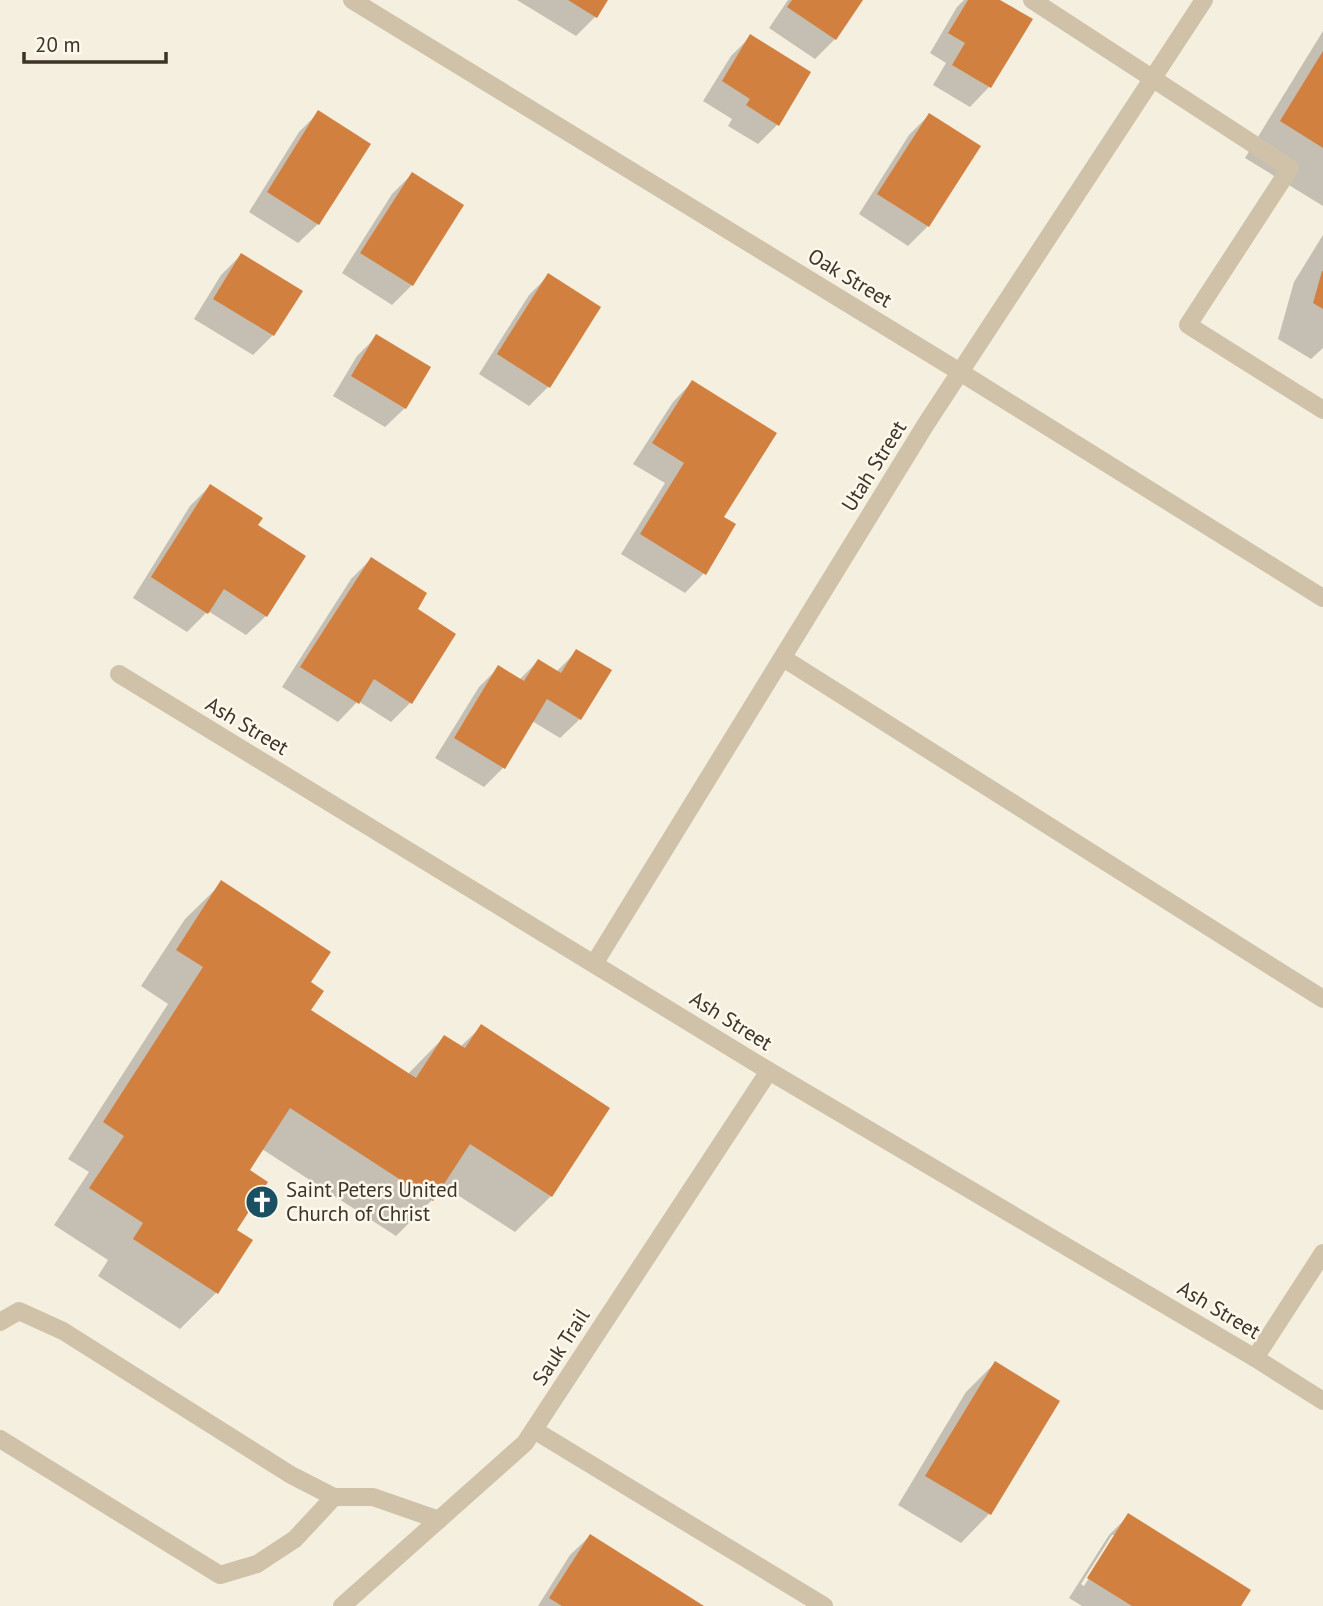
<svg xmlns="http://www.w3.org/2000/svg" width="1323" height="1606" font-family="'PT Sans',sans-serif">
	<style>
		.shadow { fill: #0003; fill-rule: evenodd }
		.building { fill: #d28040 }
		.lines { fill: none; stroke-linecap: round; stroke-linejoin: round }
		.lane { stroke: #cfc2a9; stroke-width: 18 }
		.street { stroke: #cfc2a9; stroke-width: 18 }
		.labels { text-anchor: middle; stroke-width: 5; stroke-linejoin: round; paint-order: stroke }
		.street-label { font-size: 21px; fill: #3c3329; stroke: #fcf8ec }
		.poi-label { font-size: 21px; fill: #3c3329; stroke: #fcf8ec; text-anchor: start }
	</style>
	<rect width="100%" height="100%" fill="#f5efdf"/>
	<!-- shadow -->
	<g class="shadow">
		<polygon points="517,0 606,0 595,17 576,36"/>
		<polygon points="788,0 861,0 835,39 815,59 769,28"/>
		<polygon points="964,0 997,0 1030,20 989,87 970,107 933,85 946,63 930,53 957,7"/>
		<polygon points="1323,31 1323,206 1245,158"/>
		<polygon points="751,36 777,125 758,144 728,126 732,119 703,101 731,56"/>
		<polygon points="318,113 318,224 298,243 249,212 299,132"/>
		<polygon points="929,115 928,226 908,246 859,214 909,135"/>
		<polygon points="412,174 461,206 412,285 392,305 342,273 392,194"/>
		<polygon points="1323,235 1323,348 1311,359 1278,339 1294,282"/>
		<polygon points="241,255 300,291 273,335 253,355 194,319 221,275"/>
		<polygon points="549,275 548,387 529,406 479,374 529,295"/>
		<polygon points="377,336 405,408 385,427 333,396 357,356"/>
		<polygon points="692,382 722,518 704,573 685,593 621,554 665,483 633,464 673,402"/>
		<polygon points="210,486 255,526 266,616 246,635 208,611 187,632 133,598 190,506"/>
		<polygon points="371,559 415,610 410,703 391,722 358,701 338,722 282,687 351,579"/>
		<polygon points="577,651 580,719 560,738 532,721 503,768 484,787 435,758 479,687 499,667 519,680 538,661 556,672"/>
		<polygon points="222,883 309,983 309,1011 407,1075 444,1037 460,1047 481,1027 551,1196 515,1232 442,1185 432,1200 396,1236 262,1149 247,1171 235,1230 251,1240 216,1293 180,1329 98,1276 108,1260 54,1225 89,1172 68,1159 168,1004 141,986 185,919"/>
		<polygon points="995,1363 1058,1401 989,1514 961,1543 898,1505 966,1392"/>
		<path d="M1129 1515 1239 1606H1082L1069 1598 1109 1535ZM1112 1535H1116L1084 1586 1081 1584Z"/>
		<polygon points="590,1536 701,1606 538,1606 570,1555"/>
	</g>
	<!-- building -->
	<g class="building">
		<polygon points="568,0 608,0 597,18"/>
		<polygon points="792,0 863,0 836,40 787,7"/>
		<polygon points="968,0 1000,0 1033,19 991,88 952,65 965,43 948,33"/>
		<polygon points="750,34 811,72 779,126 746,105 750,99 722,81"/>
		<polygon points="1323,51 1323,148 1280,121"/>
		<polygon points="318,110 371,144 319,225 267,192"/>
		<polygon points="929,113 981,146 929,227 877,194"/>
		<polygon points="412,172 464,205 413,286 360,253"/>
		<polygon points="241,253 303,291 274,336 213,299"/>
		<polygon points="1322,271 1323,271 1323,309 1313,303"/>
		<polygon points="548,273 601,307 550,388 497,354"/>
		<polygon points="376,334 431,367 406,409 351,376"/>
		<polygon points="692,380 777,433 724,517 736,524 706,575 640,534 684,463 652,443"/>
		<polygon points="210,484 263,518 258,525 306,556 267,617 224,589 208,614 151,577"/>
		<polygon points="371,557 427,593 418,609 456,634 412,704 374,679 359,704 300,667"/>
		<polygon points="576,649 612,670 581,720 547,699 505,769 454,738 498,665 524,681 538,659 561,673"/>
		<polygon points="221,880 331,952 311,982 324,991 311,1010 416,1078 444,1035 465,1048 481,1024 610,1108 552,1197 470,1144 433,1201 290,1108 250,1170 268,1182 237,1230 253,1240 218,1294 133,1239 143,1223 89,1188 124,1136 103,1122 203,967 176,950"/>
		<polygon points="995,1361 1060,1401 991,1515 925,1476"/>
		<polygon points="1128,1513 1251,1590 1241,1606 1132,1606 1087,1578"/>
		<polygon points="590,1534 704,1606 562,1606 549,1598"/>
	</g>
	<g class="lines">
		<!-- lane -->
		<g class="lane">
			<polyline points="1032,0 1290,168 1188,325 1323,410"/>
			<polyline points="783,658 1323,999"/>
			<polyline points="0,1322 19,1311 63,1331 291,1475 334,1497 373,1497 439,1520"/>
			<polyline points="534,1430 824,1606"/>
			<polyline points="0,1439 220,1575 257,1564 295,1539 334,1497"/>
		</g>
		<!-- street -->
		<g class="street">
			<polyline points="352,0 960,372 1323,598"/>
			<polyline points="119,674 769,1071 1255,1358 1323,1401"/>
			<polyline points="594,964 926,424 1204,0"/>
			<polyline points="1255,1358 1323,1253"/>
			<polyline points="342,1606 525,1443 769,1071"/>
		</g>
	</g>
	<!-- icons -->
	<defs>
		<symbol id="church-disc" viewBox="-11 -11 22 22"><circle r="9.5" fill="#1a5062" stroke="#fcf8ec"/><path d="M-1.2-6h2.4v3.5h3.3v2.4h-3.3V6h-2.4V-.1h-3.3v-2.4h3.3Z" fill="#fff"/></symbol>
	</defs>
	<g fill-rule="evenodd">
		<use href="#church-disc" x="243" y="1183" width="38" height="38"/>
	</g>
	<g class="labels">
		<!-- street labels -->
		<g class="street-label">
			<text transform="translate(850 278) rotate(31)" y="7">Oak Street</text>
			<text transform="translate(874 466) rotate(-58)" y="7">Utah Street</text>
			<text transform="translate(247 726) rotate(31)" y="7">Ash Street</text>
			<text transform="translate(731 1021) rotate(32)" y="7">Ash Street</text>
			<text transform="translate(1219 1310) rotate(31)" y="7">Ash Street</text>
			<text transform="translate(561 1347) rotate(-57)" y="7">Sauk Trail</text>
		</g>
		<!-- poi labels -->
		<g class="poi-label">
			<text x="286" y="1197">Saint Peters United<tspan x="286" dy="24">Church of Christ</tspan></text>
		</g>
	</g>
	<!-- scale -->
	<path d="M24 52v10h142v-10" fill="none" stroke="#3c3329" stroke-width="3.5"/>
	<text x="35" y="52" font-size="21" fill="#3c3329" stroke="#fcf8ec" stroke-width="5" paint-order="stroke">20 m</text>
</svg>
